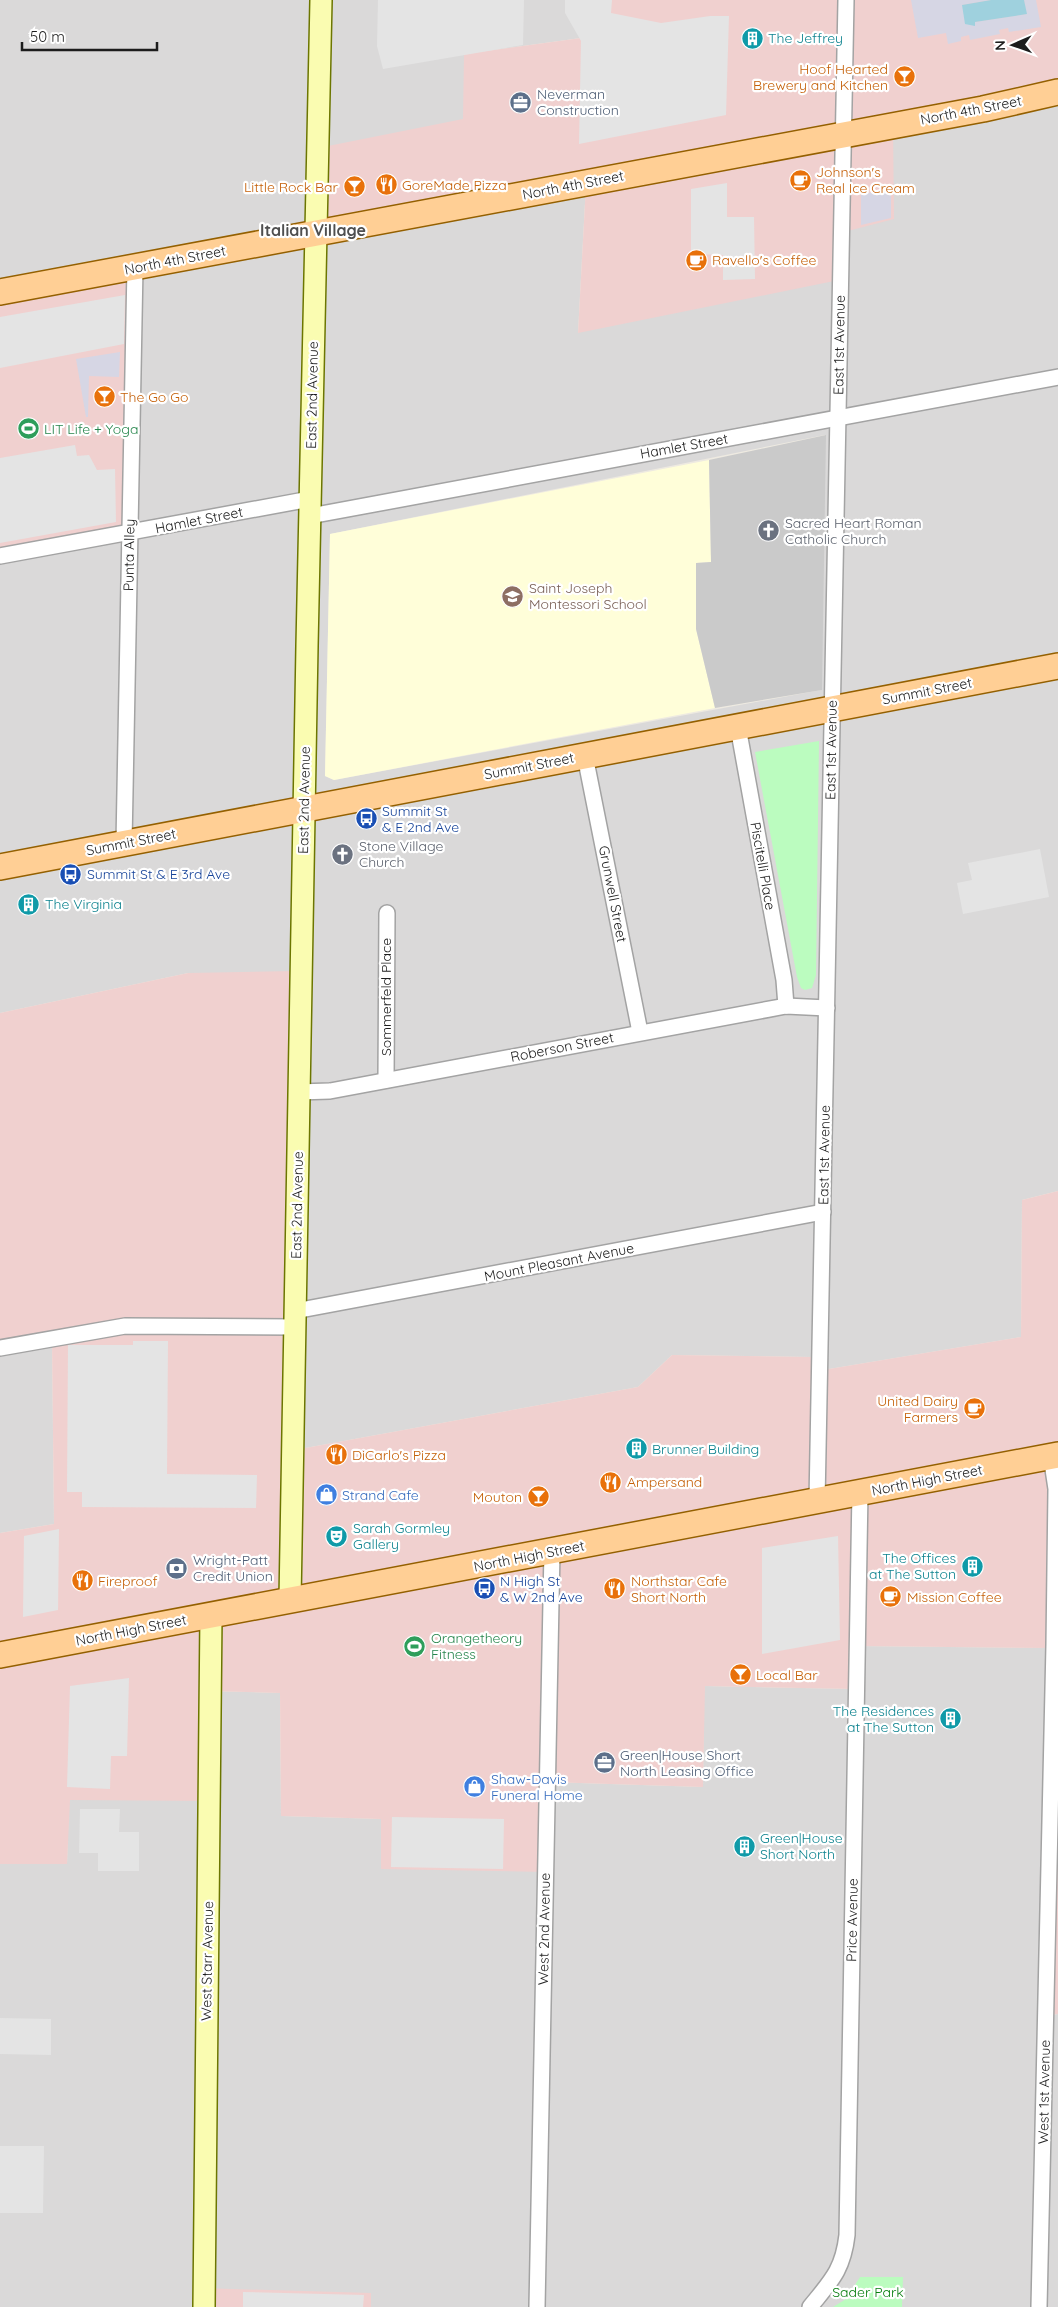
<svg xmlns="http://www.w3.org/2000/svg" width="1058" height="2307" font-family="Quicksand,sans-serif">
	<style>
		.residential { fill: #dad9d9; fill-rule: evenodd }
		.commercial { fill: #f0d0cf }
		.education { fill: #fffed9 }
		.religious { fill: #cacaca }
		.park { fill: #bbfcbf }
		.parking { fill: #e4e4e4 }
		.plaza { fill: #d6d6e4 }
		.water { fill: #9fd1de }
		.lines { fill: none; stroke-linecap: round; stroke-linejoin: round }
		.street-casing { stroke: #a3a3a3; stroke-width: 18 }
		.secondary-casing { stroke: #6c7600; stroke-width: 24 }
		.primary-casing { stroke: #946000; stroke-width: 28 }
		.street { stroke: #fff; stroke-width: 15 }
		.secondary { stroke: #fafcb1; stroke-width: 21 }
		.primary { stroke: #ffcf95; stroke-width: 25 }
		.labels { text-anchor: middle; stroke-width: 4.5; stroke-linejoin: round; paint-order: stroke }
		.culture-label { font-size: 14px; fill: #0d838f; stroke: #fff; text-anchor: start }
		.food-label { font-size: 14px; fill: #c56008; stroke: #fff; text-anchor: start }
		.service-label { font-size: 14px; fill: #4e5e75; stroke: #fff; text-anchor: start }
		.street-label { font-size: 14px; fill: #1c1c1c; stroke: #fff }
		.leisure-label { font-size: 14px; fill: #27864d; stroke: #fff; text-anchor: start }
		.worship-label { font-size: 14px; fill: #5b616d; stroke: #fff; text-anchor: start }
		.education-label { font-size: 14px; fill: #785e54; stroke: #fff; text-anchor: start }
		.transit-label { font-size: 14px; fill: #164399; stroke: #fff; text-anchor: start }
		.shop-label { font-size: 14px; fill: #366cbe; stroke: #fff; text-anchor: start }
		.park-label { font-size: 14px; fill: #067e0e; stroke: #fff }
		.quarter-label { font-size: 16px; font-weight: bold; fill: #4f4f4f; stroke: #fff }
	</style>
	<rect width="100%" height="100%" fill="#eeeae1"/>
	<!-- residential -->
	<g class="residential">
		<path d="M0 0H586L581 38 465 54 586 184 578 333 846 0H1058V1191L1022 1200 1021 1337 829 1369 812 1357 672 1355 638 1387 289 1451 188 973 0 1013ZM825 435 821 690 334 780 325 776 330 534Z"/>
		<polygon points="52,1341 54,1524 0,1533 0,1348"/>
		<polygon points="855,1646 1052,1648 1046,2016 1058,2014 1058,2307 371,2307 371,2293 199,2307 0,2307 0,1864 67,1864 69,1800 208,1800 208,1691 280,1693 281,1816 382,1819 381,1869 548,1782 703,1787 704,1686 855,1689"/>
	</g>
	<!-- commercial -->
	<g class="commercial">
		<polygon points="586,0 846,0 839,280 578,333 586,184 316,233 318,148 463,119 464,54 581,38"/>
		<polygon points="849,0 1058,0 1058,95 893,127 894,219 844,232"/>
		<polygon points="134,263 128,533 0,556 0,289"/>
		<polygon points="296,971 289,1451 638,1387 672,1355 812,1357 829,1369 1021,1337 1022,1200 1058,1191 1058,2014 1045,2016 1052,1648 856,1646 855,1689 705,1686 703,1787 548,1782 548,1872 381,1869 381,1819 281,1816 280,1693 208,1691 208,1801 70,1800 67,1864 0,1864 0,1533 54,1524 52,1341 0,1348 0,1013 188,973"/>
		<polygon points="200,2288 371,2293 371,2307 199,2307"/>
	</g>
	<!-- education -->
	<polygon class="education" points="709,460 711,562 696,563 696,629 715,708 334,780 325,776 330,534"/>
	<!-- religious -->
	<polygon class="religious" points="826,435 822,690 715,708 696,629 696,563 711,562 709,460"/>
	<!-- park -->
	<g class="park">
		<polygon points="819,741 816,975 812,988 805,990 801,988 797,977 755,752"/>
		<polygon points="860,2277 903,2277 902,2307 833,2307 846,2299"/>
	</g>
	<!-- parking -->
	<g class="parking">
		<polygon points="378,0 524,0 523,45 383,69 377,46"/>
		<polygon points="565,0 612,0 611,13 661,23 710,16 729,16 726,115 579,144 581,41 565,13"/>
		<polygon points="727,183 727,217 754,217 755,279 723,280 723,255 691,254 691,189"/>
		<polygon points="125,295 124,344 0,368 0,317"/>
		<polygon points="75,445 77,456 89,455 97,470 115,469 116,522 0,543 0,458"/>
		<polygon points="1040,849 1049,897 963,914 957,883 972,880 968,863"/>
		<polygon points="133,1341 168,1341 167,1474 257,1475 256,1508 82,1507 82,1492 67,1492 68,1345 133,1345"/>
		<polygon points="59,1529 58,1610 23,1617 24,1536"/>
		<polygon points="838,1536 840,1640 762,1654 762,1548"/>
		<polygon points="129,1678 127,1756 111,1756 110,1789 67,1787 70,1686"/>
		<polygon points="80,1809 120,1809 119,1832 139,1832 139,1871 98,1871 98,1853 79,1853"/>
		<polygon points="392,1817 504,1819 503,1869 391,1867"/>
		<polygon points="0,2018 51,2019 51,2055 0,2054"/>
		<polygon points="0,2146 44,2146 43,2213 0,2213"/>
		<polygon points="243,2292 364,2295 363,2307 243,2307"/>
	</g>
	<!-- plaza -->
	<g class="plaza">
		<polygon points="911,0 991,0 962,5 975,22 1026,14 1024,0 1036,0 1041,27 1009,32 1008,28 999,30 1000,34 970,40 969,35 961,37 961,41 948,44 946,33 918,38"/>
		<polygon points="880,186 891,186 891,218 861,225 861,193 879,193"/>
		<polygon points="120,352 119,377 89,376 88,417 86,417 76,359"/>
	</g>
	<!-- water -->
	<polygon class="water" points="991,0 1024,0 1027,14 975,22 975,26 965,24 962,5"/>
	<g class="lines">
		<defs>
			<g id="street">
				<polyline points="310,516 1058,377"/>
				<polyline points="0,556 310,499"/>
				<polyline points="738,727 784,980 786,1006"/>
				<polyline points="585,756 640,1032"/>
				<polyline points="124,843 135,267"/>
				<polyline points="386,1080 387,913"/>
				<polyline points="298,1092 330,1091 786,1006 827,1008"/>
				<polyline points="295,1311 823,1212"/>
				<polyline points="0,1348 125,1326 294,1327"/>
				<polyline points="817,1501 846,0"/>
				<polyline points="537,2307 552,1551"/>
				<path d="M810 2307C831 2281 843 2270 847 2235L860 1492"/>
				<polyline points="1039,2307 1054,1645 1056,1489 1051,1456"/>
			</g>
			<g id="secondary">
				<polyline points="290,1600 307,646 321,0"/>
				<polyline points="204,2307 211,1615"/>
			</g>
			<g id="primary">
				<polyline points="0,292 983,109 1058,92"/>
				<polyline points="0,867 1058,666"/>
				<polyline points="0,1655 1058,1455"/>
			</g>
		</defs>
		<!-- street casing -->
		<use href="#street" class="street-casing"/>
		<!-- secondary casing -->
		<use href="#secondary" class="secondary-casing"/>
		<!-- primary casing -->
		<use href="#primary" class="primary-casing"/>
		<!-- street -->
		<use href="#street" class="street"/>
		<!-- secondary -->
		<use href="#secondary" class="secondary"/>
		<!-- primary -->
		<use href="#primary" class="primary"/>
	</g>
	<!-- icons -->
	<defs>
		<symbol id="building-disc" viewBox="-11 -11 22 22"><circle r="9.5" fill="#0f9aa8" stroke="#fff"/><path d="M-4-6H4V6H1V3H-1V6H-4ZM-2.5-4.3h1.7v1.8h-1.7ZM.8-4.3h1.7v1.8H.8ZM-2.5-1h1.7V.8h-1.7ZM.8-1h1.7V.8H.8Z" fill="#fff"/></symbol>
		<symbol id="bar-disc" viewBox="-11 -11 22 22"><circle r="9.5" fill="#e8710a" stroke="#fff"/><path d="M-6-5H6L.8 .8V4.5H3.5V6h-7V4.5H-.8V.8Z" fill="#fff"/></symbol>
		<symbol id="office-disc" viewBox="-11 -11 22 22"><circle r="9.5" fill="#5c6f8a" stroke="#fff"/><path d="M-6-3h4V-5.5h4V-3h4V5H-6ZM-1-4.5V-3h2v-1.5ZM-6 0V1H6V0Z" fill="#fff"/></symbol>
		<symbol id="cafe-disc" viewBox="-11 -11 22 22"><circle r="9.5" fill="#e8710a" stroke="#fff"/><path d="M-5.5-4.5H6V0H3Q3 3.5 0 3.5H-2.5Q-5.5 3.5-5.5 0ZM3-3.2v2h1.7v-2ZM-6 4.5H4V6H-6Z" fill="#fff"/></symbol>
		<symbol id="restaurant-disc" viewBox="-11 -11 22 22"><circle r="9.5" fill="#e8710a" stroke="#fff"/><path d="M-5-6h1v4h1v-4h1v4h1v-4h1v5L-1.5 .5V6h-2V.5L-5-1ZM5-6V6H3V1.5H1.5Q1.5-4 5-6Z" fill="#fff"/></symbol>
		<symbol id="stadium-disc" viewBox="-11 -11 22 22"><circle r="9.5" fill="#2e9e5b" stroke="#fff"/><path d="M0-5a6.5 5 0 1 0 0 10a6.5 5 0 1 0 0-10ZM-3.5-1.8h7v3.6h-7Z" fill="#fff"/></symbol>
		<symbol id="church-disc" viewBox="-11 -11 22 22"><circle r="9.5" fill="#6b7280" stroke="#fff"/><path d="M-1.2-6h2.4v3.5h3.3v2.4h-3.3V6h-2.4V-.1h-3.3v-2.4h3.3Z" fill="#fff"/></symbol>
		<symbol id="school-disc" viewBox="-11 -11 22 22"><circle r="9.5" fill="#8d6e63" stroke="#fff"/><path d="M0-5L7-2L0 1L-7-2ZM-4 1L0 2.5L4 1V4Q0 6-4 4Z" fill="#fff"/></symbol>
		<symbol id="bus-disc" viewBox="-11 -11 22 22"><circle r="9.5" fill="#1a4fb4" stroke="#fff"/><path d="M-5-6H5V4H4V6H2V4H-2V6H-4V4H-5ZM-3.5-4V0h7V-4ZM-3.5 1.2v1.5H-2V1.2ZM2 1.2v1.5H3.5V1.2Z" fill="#fff"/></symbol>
		<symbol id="shop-disc" viewBox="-11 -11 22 22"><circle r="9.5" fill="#3f7fe0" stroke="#fff"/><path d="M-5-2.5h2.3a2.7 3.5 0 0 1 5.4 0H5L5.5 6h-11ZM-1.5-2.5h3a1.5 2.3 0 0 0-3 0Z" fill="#fff"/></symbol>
		<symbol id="theatre-disc" viewBox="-11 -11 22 22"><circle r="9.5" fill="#0f9aa8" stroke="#fff"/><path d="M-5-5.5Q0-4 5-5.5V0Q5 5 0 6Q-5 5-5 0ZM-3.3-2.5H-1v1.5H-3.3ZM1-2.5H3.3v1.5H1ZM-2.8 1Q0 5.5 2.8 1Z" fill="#fff"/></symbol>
		<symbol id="bank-disc" viewBox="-11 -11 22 22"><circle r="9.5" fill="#5c6f8a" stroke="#fff"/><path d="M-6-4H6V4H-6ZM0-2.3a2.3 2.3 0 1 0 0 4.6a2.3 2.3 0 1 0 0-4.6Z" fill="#fff"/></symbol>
	</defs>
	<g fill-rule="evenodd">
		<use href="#building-disc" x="740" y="26" width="25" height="25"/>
		<use href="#bar-disc" x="892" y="64" width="25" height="25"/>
		<use href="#office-disc" x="508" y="90" width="25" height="25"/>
		<use href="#cafe-disc" x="788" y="168" width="25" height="25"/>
		<use href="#restaurant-disc" x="374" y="172" width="25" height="25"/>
		<use href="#bar-disc" x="342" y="174" width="25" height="25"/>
		<use href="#cafe-disc" x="684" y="248" width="25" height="25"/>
		<use href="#bar-disc" x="92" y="384" width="25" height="25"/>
		<use href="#stadium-disc" x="16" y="416" width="25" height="25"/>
		<use href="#church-disc" x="756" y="518" width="25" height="25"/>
		<use href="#school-disc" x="500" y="584" width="25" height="25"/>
		<use href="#bus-disc" x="354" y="806" width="25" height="25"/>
		<use href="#church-disc" x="330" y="842" width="25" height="25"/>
		<use href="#bus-disc" x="58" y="862" width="25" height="25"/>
		<use href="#building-disc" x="16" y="892" width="25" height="25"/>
		<use href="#cafe-disc" x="962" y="1396" width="25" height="25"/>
		<use href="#building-disc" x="624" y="1436" width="25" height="25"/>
		<use href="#restaurant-disc" x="324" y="1442" width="25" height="25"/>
		<use href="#restaurant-disc" x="598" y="1470" width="25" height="25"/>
		<use href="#shop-disc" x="314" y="1482" width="25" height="25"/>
		<use href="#bar-disc" x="526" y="1484" width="25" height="25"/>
		<use href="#theatre-disc" x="324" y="1524" width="25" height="25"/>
		<use href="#building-disc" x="960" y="1554" width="25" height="25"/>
		<use href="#bank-disc" x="164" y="1556" width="25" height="25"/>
		<use href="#restaurant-disc" x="70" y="1568" width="25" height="25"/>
		<use href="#bus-disc" x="472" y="1576" width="25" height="25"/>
		<use href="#restaurant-disc" x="602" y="1576" width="25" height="25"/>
		<use href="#cafe-disc" x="878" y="1584" width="25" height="25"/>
		<use href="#stadium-disc" x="402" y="1634" width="25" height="25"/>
		<use href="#bar-disc" x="728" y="1662" width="25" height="25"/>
		<use href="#building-disc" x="938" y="1706" width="25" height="25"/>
		<use href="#office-disc" x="592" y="1750" width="25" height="25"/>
		<use href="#shop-disc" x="462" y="1774" width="25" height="25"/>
		<use href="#building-disc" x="732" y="1834" width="25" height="25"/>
	</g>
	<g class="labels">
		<!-- culture labels -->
		<g class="culture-label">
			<text x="768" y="43">The Jeffrey</text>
			<text x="45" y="909">The Virginia</text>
			<text x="652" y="1454">Brunner Building</text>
			<text x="353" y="1533">Sarah Gormley<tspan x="353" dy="16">Gallery</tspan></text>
			<text x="956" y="1563" text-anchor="end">The Offices<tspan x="956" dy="16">at The Sutton</tspan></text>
			<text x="934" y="1716" text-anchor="end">The Residences<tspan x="934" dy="16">at The Sutton</tspan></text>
			<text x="760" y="1843">Green|House<tspan x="760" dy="16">Short North</tspan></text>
		</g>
		<!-- food labels -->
		<g class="food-label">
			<text x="888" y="74" text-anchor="end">Hoof Hearted<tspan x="888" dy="16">Brewery and Kitchen</tspan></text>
			<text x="816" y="177">Johnson's<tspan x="816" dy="16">Real Ice Cream</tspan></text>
			<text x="402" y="190">GoreMade Pizza</text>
			<text x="338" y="192" text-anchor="end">Little Rock Bar</text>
			<text x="712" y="265">Ravello's Coffee</text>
			<text x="120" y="402">The Go Go</text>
			<text x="958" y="1406" text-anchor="end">United Dairy<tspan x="958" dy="16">Farmers</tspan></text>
			<text x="352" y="1460">DiCarlo's Pizza</text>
			<text x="627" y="1487">Ampersand</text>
			<text x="522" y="1502" text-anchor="end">Mouton</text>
			<text x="98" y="1586">Fireproof</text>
			<text x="631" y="1586">Northstar Cafe<tspan x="631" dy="16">Short North</tspan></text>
			<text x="907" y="1602">Mission Coffee</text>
			<text x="756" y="1680">Local Bar</text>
		</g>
		<!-- service labels -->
		<g class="service-label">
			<text x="537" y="99">Neverman<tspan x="537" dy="16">Construction</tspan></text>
			<text x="193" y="1565">Wright-Patt<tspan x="193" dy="16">Credit Union</tspan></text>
			<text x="620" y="1760">Green|House Short<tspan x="620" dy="16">North Leasing Office</tspan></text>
		</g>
		<!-- street labels -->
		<g class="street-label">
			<text transform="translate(971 110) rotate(-11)" y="5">North 4th Street</text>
			<text transform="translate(573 185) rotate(-11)" y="5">North 4th Street</text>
			<text transform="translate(175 260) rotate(-11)" y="5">North 4th Street</text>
			<text transform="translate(839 345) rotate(-89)" y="5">East 1st Avenue</text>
			<text transform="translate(312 395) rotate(-89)" y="5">East 2nd Avenue</text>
			<text transform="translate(684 446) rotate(-10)" y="5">Hamlet Street</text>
			<text transform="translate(199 520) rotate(-11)" y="5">Hamlet Street</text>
			<text transform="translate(129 555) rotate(-89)" y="5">Punta Alley</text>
			<text transform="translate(927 691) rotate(-11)" y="5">Summit Street</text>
			<text transform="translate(831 750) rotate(-89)" y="5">East 1st Avenue</text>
			<text transform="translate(529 766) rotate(-11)" y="5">Summit Street</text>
			<text transform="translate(304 800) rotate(-89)" y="5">East 2nd Avenue</text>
			<text transform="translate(131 842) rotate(-11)" y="5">Summit Street</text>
			<text transform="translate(763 866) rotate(80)" y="5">Piscitelli Place</text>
			<text transform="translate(613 894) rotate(79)" y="5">Grunwell Street</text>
			<text transform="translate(386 997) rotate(-90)" y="5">Sommerfeld Place</text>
			<text transform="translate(562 1047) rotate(-11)" y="5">Roberson Street</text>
			<text transform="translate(824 1155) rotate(-89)" y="5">East 1st Avenue</text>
			<text transform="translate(297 1205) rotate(-89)" y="5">East 2nd Avenue</text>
			<text transform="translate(559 1262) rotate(-11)" y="5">Mount Pleasant Avenue</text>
			<text transform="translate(927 1480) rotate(-11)" y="5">North High Street</text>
			<text transform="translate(529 1556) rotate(-11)" y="5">North High Street</text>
			<text transform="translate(131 1630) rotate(-11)" y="5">North High Street</text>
			<text transform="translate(852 1920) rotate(-89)" y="5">Price Avenue</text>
			<text transform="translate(544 1929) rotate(-89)" y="5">West 2nd Avenue</text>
			<text transform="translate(207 1961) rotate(-89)" y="5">West Starr Avenue</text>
			<text transform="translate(1044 2092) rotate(-89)" y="5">West 1st Avenue</text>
		</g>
		<!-- leisure labels -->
		<g class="leisure-label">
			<text x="44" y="434">LIT Life + Yoga</text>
			<text x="431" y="1643">Orangetheory<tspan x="431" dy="16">Fitness</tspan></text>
		</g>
		<!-- worship labels -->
		<g class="worship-label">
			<text x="785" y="528">Sacred Heart Roman<tspan x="785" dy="16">Catholic Church</tspan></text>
			<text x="359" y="851">Stone Village<tspan x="359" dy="16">Church</tspan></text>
		</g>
		<!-- education labels -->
		<g class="education-label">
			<text x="529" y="593">Saint Joseph<tspan x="529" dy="16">Montessori School</tspan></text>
		</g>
		<!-- transit labels -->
		<g class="transit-label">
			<text x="382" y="816">Summit St<tspan x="382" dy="16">&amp; E 2nd Ave</tspan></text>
			<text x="87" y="879">Summit St &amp; E 3rd Ave</text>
			<text x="500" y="1586">N High St<tspan x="500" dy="16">&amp; W 2nd Ave</tspan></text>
		</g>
		<!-- shop labels -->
		<g class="shop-label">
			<text x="342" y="1500">Strand Cafe</text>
			<text x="491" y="1784">Shaw-Davis<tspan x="491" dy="16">Funeral Home</tspan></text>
		</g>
		<!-- park labels -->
		<g class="park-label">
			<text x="868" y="2297">Sader Park</text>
		</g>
		<!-- quarter labels -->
		<g class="quarter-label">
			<text x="313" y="236">Italian Village</text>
		</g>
	</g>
	<!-- north arrow -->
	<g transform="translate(1013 45) rotate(268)" stroke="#ffffff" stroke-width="4" paint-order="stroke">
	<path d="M0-4L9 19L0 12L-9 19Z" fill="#1c1c1c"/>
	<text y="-8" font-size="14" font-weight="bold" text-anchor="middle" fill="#1c1c1c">N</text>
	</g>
	<!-- scale -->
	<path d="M22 42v8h135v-8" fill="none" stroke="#1c1c1c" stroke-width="2.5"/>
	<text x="30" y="42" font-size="15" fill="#1c1c1c" stroke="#ffffff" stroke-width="4" paint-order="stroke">50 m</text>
</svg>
